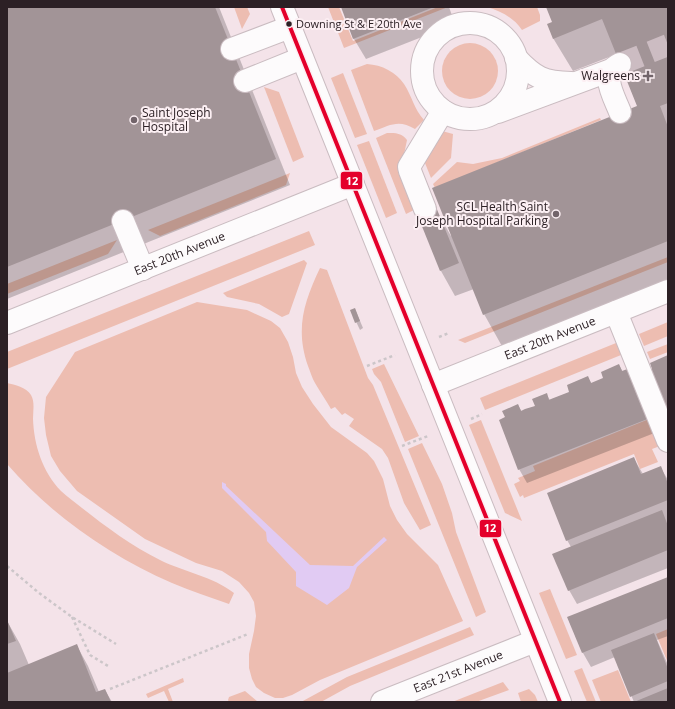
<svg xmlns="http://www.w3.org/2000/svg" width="675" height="709" font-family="'Open Sans',sans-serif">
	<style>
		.green { fill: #edbdb1 }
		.water { fill: #e1cbf3 }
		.shadow { fill: #0003 }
		.building { fill: #a29497 }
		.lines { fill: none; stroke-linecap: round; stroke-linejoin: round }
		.minor-tunnel { stroke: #ccbcc2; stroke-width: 22; stroke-dasharray: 22 11; stroke-linecap: butt }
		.minor-casing { stroke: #cabcc1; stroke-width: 24 }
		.major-casing { stroke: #cabcc1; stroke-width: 24 }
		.path { stroke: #ccc6c9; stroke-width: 2.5; stroke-dasharray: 3 3; stroke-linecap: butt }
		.minor { stroke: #fdfbfc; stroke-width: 22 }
		.major { stroke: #fdfbfc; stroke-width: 22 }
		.bus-1-casing { stroke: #fceff3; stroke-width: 7 }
		.bus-1 { stroke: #e4002b; stroke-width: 4 }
		.bus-dot { fill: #2c2025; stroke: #fceff3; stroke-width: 1.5 }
		.poi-dot { fill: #72646a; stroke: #fceff3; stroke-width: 1.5 }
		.labels { text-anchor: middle; stroke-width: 4; stroke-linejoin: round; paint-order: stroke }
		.bus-label { font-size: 11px; fill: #2c2025; stroke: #fceff3; text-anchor: start }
		.poi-label { font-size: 12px; fill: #2c2025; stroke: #fceff3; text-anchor: end }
		.street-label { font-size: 12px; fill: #2c2025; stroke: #fceff3 }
		.line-badge { stroke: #fceff3; stroke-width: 1.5 }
		.badge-label { font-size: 11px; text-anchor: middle; font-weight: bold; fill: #fff }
	</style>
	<rect width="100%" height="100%" fill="#f4e3e9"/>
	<!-- green -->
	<g class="green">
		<polygon points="234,7 247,7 250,14 242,29"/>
		<polygon points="328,7 339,7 353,41 438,7 448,7 344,48"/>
		<path d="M487 7H537L540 15V21L522 30C514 18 501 11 487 7Z"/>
		<circle cx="470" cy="71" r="28"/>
		<path d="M367 64C382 65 396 72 404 84 412 96 414 109 424 120L415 129C399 119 390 125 374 131L351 70Z"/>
		<polygon points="343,73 367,134 355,138 331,78"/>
		<polygon points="264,87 279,92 304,157 293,162"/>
		<polygon points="600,118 601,120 435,188 433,184 457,162 473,164 502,158"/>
		<polygon points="442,131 453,134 451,158 431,178 423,158"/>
		<path d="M387 133C396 133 402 133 407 140L401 169 416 209 406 214 376 138Z"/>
		<polygon points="369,141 397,213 386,218 357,145"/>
		<polygon points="290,173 286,185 160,236 148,230"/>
		<polygon points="309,231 315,245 7,369 7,352"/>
		<polygon points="117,240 108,254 7,294 7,284"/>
		<polygon points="668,257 668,262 465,343 458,340"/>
		<polygon points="304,260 307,263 289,314 282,317 259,304 227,297 223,293"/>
		<path d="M320 268 327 270 368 378 373 385 431 525 420 530 404 503 388 458 382 449 349 426 354 419 345 413 342 415 335 407 331 409C326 400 320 392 315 383 312 378 310 371 308 366 295 329 304 302 320 268Z"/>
		<polygon points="197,302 247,310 271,321 280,328 288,342 293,357 296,373 302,387 313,404 331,427 367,453 374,461 383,479 390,506 397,520 407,534 438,565 463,621 320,680 292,695 283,698 275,698 264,693 256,687 252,679 249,668 249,654 254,631 256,616 254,602 249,593 239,582 222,571 196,563 145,539 77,491 60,471 51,456 46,435 44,418 46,397 75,352"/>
		<polygon points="668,322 668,336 644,346 639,334"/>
		<polygon points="621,341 626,353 485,410 480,398"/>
		<polygon points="668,344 668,352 650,359 647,352"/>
		<polygon points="384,364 419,436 405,442 381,382 374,374 372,369"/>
		<path d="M7 383C15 385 26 387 31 395 35 402 33 411 33 419 34 445 42 471 61 491 67 497 75 502 82 508 106 527 132 546 160 560 184 572 212 576 234 593L229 604C210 597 191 591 172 583 110 556 51 515 7 464Z"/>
		<polygon points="649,419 660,446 652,449 658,462 640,469 634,454 524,498 523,495 520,497 514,484 520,481 518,478 535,471 533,466"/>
		<polygon points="481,420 522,521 505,513 469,425"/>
		<polygon points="422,443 442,484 452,513 456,532 486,612 476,617 408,449"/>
		<polygon points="550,589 577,655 566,659 539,593"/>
		<polygon points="470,627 474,635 350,686 321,702 301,702 347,677"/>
		<polygon points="668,629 668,663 656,634"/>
		<polygon points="582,668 596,702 587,702 574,671"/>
		<polygon points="618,670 631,702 601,702 592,680"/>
		<polygon points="183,678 184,682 168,689 173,702 169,702 164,691 148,698 146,694"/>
		<polygon points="503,682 509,690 476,702 452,702"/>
		<polygon points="529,689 535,695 538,702 521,702 518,693"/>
		<polygon points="245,691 258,702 229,702 228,700 229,697"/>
	</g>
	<!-- water -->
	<polygon class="water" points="222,482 226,484 226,486 310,565 353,566 384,537 387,540 357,567 349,588 327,605 296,586 296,572 267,541 266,532 222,488"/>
	<!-- shadow -->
	<g class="shadow">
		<polygon points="7,7 219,7 290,185 7,299"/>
		<polygon points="342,7 449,7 455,24 366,59 354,39"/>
		<polygon points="547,7 668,7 668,282 503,348 484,314 474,289 455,296 441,271 435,208 451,236 638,107 617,54 573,71 553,38 553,22"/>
		<polygon points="355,309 363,328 360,330 351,311"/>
		<polygon points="619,365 657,432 527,483 519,469 506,418 518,405 522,412 536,406 546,394 550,400 571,392 588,378 592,384 604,379"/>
		<polygon points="634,459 643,474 661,468 668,480 668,568 577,604 569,590 571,547 567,540"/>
		<polygon points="668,578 668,636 657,640 668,665 668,702 634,702 615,657 591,667 583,653 568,618"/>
		<polygon points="7,621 20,644 29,665 77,646 88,666 99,692 105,690 112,702 7,702"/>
	</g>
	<!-- building -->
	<g class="building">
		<polygon points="7,7 215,7 276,159 7,267"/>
		<polygon points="341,7 434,7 353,39"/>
		<polygon points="546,7 668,7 668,103 660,106 668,127 668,241 483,315 432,188 637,106 602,19 553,39 547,24 552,22"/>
		<polygon points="436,207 459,263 440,271 417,214"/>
		<polygon points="355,308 360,321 355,323 350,310"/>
		<polygon points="668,355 668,415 649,370 652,369 650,363"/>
		<polygon points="619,364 622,371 630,368 650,418 518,470 499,420 505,417 502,411 518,404 521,411 525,409 535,406 532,399 547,393 549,400 551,399 569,392 567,385 588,376 591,383 603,378 601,372"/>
		<polygon points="634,457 641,474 661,466 668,484 668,500 566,541 547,493"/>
		<polygon points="662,510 668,526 668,550 568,591 552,554"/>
		<polygon points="668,577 668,618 582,653 567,617"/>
		<polygon points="7,620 16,641 7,644"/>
		<polygon points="654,633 668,669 668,681 630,697 611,650"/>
		<polygon points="77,644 96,692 105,689 111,702 7,702 7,673"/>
		<polygon points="668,688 668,702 634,702"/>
	</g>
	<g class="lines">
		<!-- minor-tunnel -->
		<polyline class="minor-tunnel" points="620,64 668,45"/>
		<defs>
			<g id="minor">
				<circle cx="470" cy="71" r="48"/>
				<polyline points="232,49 290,27"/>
				<path d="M516 58C535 78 543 82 571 83"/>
				<path d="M620 64C599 74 614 96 620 112"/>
				<polyline points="245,81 302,58"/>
				<polyline points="498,112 611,70"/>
				<polyline points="425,209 410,171 409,167 443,111"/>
				<polyline points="123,221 143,269"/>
				<polyline points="616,312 668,441"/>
				<path id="s1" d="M7 323 353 184"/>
				<path id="s2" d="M433 385 668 291"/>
				<path id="s3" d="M382 702 535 641"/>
			</g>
			<polyline id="major" points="282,7 560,702"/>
		</defs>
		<!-- minor casing -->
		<use href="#minor" class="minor-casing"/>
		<!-- major casing -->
		<use href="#major" class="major-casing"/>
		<!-- path -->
		<g class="path">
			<polyline points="439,337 449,333"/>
			<polyline points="367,366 395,355"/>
			<polyline points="471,419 482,414"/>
			<polyline points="402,446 428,436"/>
			<polyline points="7,566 39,593 72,617 116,644"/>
			<polyline points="72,617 90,655 108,666"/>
			<polyline points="110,689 248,634"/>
		</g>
		<!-- minor -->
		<use href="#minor" class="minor"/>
		<!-- major -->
		<use href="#major" class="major"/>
		<defs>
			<polyline id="bus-1" points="282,7 560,702"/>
		</defs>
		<!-- bus-1 casing -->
		<use href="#bus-1" class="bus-1-casing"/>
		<!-- bus-1 -->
		<use href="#bus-1" class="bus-1"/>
	</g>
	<!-- markers -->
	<circle class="bus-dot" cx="289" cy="24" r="3.5"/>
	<g class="poi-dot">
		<path d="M646 70h4v4h4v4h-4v4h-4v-4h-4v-4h4z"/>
		<circle cx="134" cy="120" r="4"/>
		<circle cx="556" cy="214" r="4"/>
	</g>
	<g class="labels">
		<!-- bus labels -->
		<g class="bus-label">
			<text x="296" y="28">Downing St &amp; E 20th Ave</text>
		</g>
		<!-- poi labels -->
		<g class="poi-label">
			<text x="640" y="80">Walgreens</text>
			<text x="142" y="117" text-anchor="start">Saint Joseph<tspan x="142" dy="14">Hospital</tspan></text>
			<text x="548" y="211">SCL Health Saint<tspan x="548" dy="14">Joseph Hospital Parking</tspan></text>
		</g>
		<!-- street labels -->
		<g class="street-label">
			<text dy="4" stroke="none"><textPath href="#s1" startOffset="186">East 20th Avenue</textPath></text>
			<text dy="4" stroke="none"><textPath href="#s2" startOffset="126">East 20th Avenue</textPath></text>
			<text dy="4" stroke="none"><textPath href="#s3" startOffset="82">East 21st Avenue</textPath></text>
		</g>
	</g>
	<g class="line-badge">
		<rect x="340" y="171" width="23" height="19" rx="4" fill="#e4002b"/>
		<rect x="479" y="519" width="23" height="19" rx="4" fill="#e4002b"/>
	</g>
	<g class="badge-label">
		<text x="352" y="185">12</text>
		<text x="490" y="532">12</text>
	</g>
	<!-- border -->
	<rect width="675" height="709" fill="none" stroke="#2c2025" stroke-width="16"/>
</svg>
